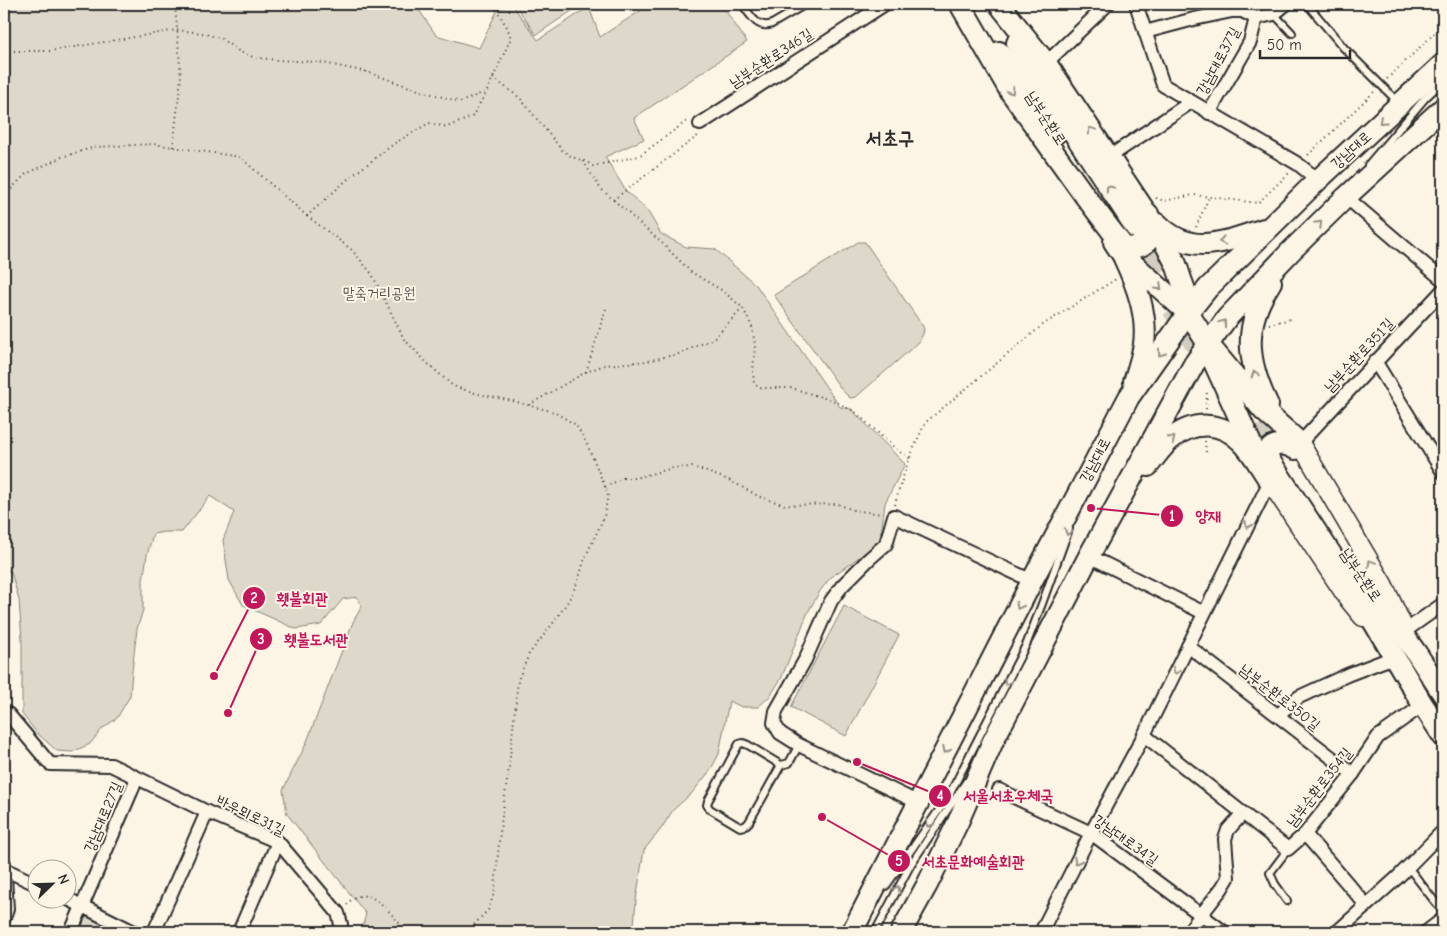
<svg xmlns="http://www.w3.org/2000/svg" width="1447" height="936" font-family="'Comic Neue','Poor Story',sans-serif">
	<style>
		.green { fill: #ded8ca; stroke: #84827a }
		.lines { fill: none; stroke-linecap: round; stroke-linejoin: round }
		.primary-tunnel { stroke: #d2cdc0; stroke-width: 20; stroke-dasharray: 20 10; stroke-linecap: butt }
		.service-casing { stroke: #2b2b2b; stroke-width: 10 }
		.minor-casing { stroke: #2b2b2b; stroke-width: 16 }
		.secondary-casing { stroke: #2b2b2b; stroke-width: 21 }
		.primary-casing { stroke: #2b2b2b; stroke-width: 24 }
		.path { stroke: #2b2b2b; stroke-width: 2; stroke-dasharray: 1 4; stroke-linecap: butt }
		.service { stroke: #fcf5e5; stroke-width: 6 }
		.minor { stroke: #fcf5e5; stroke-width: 12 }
		.secondary { stroke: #fcf5e5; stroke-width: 18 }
		.primary { stroke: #fcf5e5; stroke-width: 20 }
		.oneway { stroke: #949088 }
		.labels { text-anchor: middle; stroke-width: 4; stroke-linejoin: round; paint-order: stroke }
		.street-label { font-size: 15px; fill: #2b2b2b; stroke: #fcf5e5 }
		.park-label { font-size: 15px; fill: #585653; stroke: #fcf5e5 }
		.district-label { font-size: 20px; font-weight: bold; fill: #2b2b2b; stroke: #fcf5e5 }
		.leader { fill: none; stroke: #c2185b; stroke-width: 2 }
		.callout-dot { fill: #c2185b; stroke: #fcf5e5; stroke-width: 2 }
		.mark-label { font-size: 15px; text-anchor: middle; font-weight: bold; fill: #fff }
		.callout-label { font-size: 16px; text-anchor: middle; font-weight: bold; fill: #c2185b; stroke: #fcf5e5; stroke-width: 4; stroke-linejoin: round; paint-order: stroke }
	</style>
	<rect width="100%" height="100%" fill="#fcf5e5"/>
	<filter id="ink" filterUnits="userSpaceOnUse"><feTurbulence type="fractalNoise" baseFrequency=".02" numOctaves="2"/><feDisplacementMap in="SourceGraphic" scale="10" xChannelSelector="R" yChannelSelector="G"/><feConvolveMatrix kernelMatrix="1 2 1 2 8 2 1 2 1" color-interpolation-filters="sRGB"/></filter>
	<g filter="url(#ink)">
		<!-- green -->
		<g class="green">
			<polygon points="4,4 415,4 436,35 479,48 498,9 513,6 538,40 589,7 600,37 651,4 721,4 747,42 634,118 644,139 605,157 626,191 647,210 661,234 686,247 715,249 756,285 840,407 851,409 905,464 885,503 880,542 830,578 820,591 808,612 781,679 770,696 758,707 742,707 729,701 719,754 710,771 692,793 673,810 661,829 644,850 636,900 634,925 638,932 361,932 366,914 287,814 283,790 306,744 353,622 362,606 357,597 343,599 321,625 296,629 243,605 229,580 223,540 234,512 210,496 182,532 164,532 153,534 147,555 143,580 143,610 137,629 132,671 130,696 117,718 102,729 90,744 72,752 57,751 37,733 22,714 22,640 19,600 11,572 4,569"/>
			<polygon points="515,4 582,4 536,35"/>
			<polygon points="858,242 865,242 924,328 923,334 919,342 856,397 850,398 842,390 774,295"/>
			<polygon points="844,606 899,635 846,736 791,707"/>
			<polygon points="87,915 124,932 79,932"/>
		</g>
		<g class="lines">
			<!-- primary-tunnel -->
			<g class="primary-tunnel">
				<polyline points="1136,228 1188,309"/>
				<polyline points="1172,309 1209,367"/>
				<polyline points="1245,398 1281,453"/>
			</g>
			<defs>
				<g id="service">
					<path d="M742 4C750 14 757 30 772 24L806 4"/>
					<polyline points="1307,4 1344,48 1398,102"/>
					<polyline points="1274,14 1292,33"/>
					<polyline points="1368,165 1426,97 1443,81"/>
					<polyline points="781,765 749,822 745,826 740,827 710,809 707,805 708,801 739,744 743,743 748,745 781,765 789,763 799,745"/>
					<polyline points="1408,867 1443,912"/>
					<polyline points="886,886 948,797 957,780 1027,643 1043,601 1069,529"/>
					<polyline points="1287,901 1275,884 1270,873 1288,849"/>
					<polyline points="875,932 911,864 966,782"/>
				</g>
				<g id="minor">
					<polyline points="1136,4 1163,85 1298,164 1318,180"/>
					<polyline points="1256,18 1274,14 1286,4"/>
					<polyline points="1145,32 1194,19 1232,11 1242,11 1256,18 1250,42 1209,113"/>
					<polyline points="1046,63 1108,4"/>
					<polyline points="700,124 885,4"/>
					<polyline points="1109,157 1191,102"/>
					<polyline points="1346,197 1443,280"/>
					<polyline points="1375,361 1443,472"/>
					<polyline points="1300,443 1443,290"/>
					<polyline points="1089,556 1204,613"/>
					<polyline points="1405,631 1443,604"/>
					<polyline points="1188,646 1353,774"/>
					<polyline points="1278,715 1299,697 1347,675 1394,657"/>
					<polyline points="4,718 8,714 50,764 111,765 207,812 278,842 338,913 341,924 339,932"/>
					<polyline points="1144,735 1288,849 1305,834 1353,774 1378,737 1423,705"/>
					<polyline points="999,790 1091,833 1224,932"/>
					<polyline points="919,803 799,745 780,733 774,723 776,711 805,660 831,601 842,586 869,559 886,544 894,516 1032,581"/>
					<polyline points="1305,834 1366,905"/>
					<polyline points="4,863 7,909 4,918"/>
					<polyline points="4,869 38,885"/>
					<polyline points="66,898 134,932"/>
					<polyline points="71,932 137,778"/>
					<polyline points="154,932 207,812"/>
					<polyline points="239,932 278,842"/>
					<polyline points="1041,932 1091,833 1144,735 1270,481"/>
					<polyline points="1188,932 1222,888 1228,878 1225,839 1228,830 1243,813"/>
					<polyline points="1337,932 1398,877 1443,831"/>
					<polyline points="1426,932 1443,919"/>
				</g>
				<g id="secondary">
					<polyline points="1300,443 1383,584 1401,622"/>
					<polyline points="1267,477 1349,600 1363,617"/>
				</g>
				<g id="primary">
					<path d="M960 4 1010 91 1085 196 1123 246C1133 250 1147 247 1151 235 1153 229 1149 220 1148 214"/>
					<polyline points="999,4 1046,63 1159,232 1176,264 1181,279 1185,290 1188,313"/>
					<polyline points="1017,43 1035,74 1136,228"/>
					<polyline points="999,52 1021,80 1056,133"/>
					<path d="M1158 224C1191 258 1226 241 1264 229"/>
					<polyline points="1114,242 1122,254 1188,313 1208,344 1243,386 1264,411 1300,443"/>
					<path d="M1124 258C1136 284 1148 314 1144 344 1142 357 1138 369 1134 382"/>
					<polyline points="1212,358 1252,446"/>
					<path d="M1268 405C1246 360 1243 325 1271 282"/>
					<polyline points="1270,461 1354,589 1423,705 1443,736"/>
					<path d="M1148 466C1155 457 1162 447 1170 440 1193 420 1221 421 1242 442 1252 452 1259 465 1267 477"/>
					<path d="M1265 472C1258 451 1277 437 1295 449L1300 443"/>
					<polyline points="1357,570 1417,654 1443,694"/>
					<polyline points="852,932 1032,581 1129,397 1188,313 1208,288 1318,180 1443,64"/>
					<polyline points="901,932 927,885 958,822 993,741 1089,556 1194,364 1227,318 1291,251 1346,197 1443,108"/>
				</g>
			</defs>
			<!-- service casing -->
			<use href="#service" class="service-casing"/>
			<!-- minor casing -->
			<use href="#minor" class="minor-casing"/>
			<!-- secondary casing -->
			<use href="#secondary" class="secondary-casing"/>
			<!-- primary casing -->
			<use href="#primary" class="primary-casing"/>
			<!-- path -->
			<g class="path">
				<polyline points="4,51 50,51 177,30 202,33 220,38 240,52 253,57 276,60 318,62 367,72 421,91 461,102 487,91"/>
				<polyline points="493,78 520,98 562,150 572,157 587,162 593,166 639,156 687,121"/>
				<polyline points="1387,79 1443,25"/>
				<polyline points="173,147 181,78 175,4"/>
				<polyline points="1308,155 1375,91"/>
				<polyline points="583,161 600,188 663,244 691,272 723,291 743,308 752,327 755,345 753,372 754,383 759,388 792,388 834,401 854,411 897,450 910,459"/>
				<polyline points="4,196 26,174 62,157 95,147 153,144 240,157 307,216 348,179 395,143 429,123 447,127 472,117 487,91 511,38 507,27 493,4"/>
				<polyline points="1156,198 1164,201 1194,195 1258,203 1290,172"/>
				<polyline points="613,200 699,135"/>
				<polyline points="307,216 352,250 372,274 404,339 427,363 453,386 478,394 513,401 554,412 576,425 587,444 608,494 604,517 585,558 578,581 569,600 554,622 529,654 518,680 509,767 500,831 495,889 489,909 467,932"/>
				<polyline points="1196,227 1209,197"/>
				<polyline points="1269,324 1291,319"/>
				<polyline points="586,372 606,309"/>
				<polyline points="529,405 586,372 605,365 647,361 678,354 713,339 743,308"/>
				<polyline points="1206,409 1207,391"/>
				<polyline points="1205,441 1206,453"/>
				<polyline points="605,487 623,478 635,478 673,468 693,467 729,480 760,497 785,505 838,504 853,510 882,514"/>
				<path d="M895 505C902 477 912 449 926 422L1044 324 1116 279"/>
				<path d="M347 905C349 902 352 898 356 897 378 889 394 921 408 932"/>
			</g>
			<!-- service -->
			<use href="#service" class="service"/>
			<!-- minor -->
			<use href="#minor" class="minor"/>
			<!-- secondary -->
			<use href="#secondary" class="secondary"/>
			<!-- primary -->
			<use href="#primary" class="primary"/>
		</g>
		<!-- one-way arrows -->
		<defs><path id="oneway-chevron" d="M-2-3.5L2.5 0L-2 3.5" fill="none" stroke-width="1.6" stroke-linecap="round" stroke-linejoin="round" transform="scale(1.25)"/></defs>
		<g class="oneway">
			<use href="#oneway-chevron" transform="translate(1011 91) rotate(57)"/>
			<use href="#oneway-chevron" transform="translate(1382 121) rotate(138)"/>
			<use href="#oneway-chevron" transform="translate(1091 130) rotate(-124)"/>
			<use href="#oneway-chevron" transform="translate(1109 188) rotate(-123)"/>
			<use href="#oneway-chevron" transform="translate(1319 224) rotate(-45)"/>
			<use href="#oneway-chevron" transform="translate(1222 241) rotate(169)"/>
			<use href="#oneway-chevron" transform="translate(1159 287) rotate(44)"/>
			<use href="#oneway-chevron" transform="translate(1223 323) rotate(-53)"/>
			<use href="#oneway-chevron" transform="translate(1161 353) rotate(126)"/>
			<use href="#oneway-chevron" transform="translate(1255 374) rotate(-107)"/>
			<use href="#oneway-chevron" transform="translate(1172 439) rotate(-39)"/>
			<use href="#oneway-chevron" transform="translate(1248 525) rotate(117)"/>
			<use href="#oneway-chevron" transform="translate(1068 532) rotate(110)"/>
			<use href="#oneway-chevron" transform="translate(1371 563) rotate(-121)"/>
			<use href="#oneway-chevron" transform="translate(1019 606) rotate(117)"/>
			<use href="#oneway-chevron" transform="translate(1176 671) rotate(116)"/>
			<use href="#oneway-chevron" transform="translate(1007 682) rotate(117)"/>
			<use href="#oneway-chevron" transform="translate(946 750) rotate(117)"/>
			<use href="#oneway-chevron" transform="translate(929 824) rotate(124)"/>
			<use href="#oneway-chevron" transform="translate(1077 861) rotate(117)"/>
			<use href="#oneway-chevron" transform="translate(897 889) rotate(-62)"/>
		</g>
	</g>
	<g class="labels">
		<!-- street labels -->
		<g class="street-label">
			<text transform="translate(771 58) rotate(-33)" y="5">남부순환로346길</text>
			<text transform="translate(1218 61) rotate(-62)" y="5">강남대로37길</text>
			<text transform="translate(1046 118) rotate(57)" y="5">남부순환로</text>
			<text transform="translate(1351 150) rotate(-42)" y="5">강남대로</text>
			<text transform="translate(1359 355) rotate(-47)" y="5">남부순환로351길</text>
			<text transform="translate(1095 460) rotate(-62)" y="5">강남대로</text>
			<text transform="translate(1361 575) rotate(56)" y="5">남부순환로</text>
			<text transform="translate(1280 697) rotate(38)" y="5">남부순환로350길</text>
			<text transform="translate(1319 787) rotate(-52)" y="5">남부순환로354길</text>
			<text transform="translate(251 815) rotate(26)" y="5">바우뫼로31길</text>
			<text transform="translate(103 817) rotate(-67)" y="5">강남대로27길</text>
			<text transform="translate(1126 840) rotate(35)" y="5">강남대로34길</text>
		</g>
		<!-- park labels -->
		<g class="park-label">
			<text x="379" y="298">말죽거리공원</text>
		</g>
		<!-- district labels -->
		<g class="district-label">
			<text x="890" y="145">서초구</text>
		</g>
	</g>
	<!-- callouts -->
	<path class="leader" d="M1091 508L1172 516M214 676L254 598M228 713L261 639M857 762L940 796M822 817L899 861"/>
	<g class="callout-dot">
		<circle cx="1091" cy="508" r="5"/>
		<circle cx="214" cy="676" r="5"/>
		<circle cx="228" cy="713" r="5"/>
		<circle cx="857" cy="762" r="5"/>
		<circle cx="822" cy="817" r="5"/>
		<circle cx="1172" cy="516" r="12"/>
		<circle cx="254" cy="598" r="12"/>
		<circle cx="261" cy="639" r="12"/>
		<circle cx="940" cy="796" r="12"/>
		<circle cx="899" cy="861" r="12"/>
	</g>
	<g class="mark-label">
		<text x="1172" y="521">1</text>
		<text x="254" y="603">2</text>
		<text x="261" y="644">3</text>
		<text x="940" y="801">4</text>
		<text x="899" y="866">5</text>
	</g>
	<g class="callout-label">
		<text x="1208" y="521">양재</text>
		<text x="302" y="604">횃불회관</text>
		<text x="316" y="645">횃불도서관</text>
		<text x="1008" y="801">서울서초우체국</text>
		<text x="973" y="867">서초문화예술회관</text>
	</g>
	<!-- margin -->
	<rect width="1447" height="936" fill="none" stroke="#fcf5e5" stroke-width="20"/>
	<rect x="10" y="10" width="1427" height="916" fill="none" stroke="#2b2b2b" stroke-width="2" filter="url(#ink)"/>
	<!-- north arrow -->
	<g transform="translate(52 884) rotate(67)"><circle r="24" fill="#fcf5e5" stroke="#a8a49b"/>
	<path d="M0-4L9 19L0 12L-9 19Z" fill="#2b2b2b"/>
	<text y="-8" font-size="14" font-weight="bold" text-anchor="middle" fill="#2b2b2b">N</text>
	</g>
	<!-- scale -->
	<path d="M1260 50v8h90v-8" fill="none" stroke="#2b2b2b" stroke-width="2.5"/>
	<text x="1267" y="50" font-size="15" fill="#2b2b2b" stroke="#fcf5e5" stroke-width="4" paint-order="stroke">50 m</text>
</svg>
